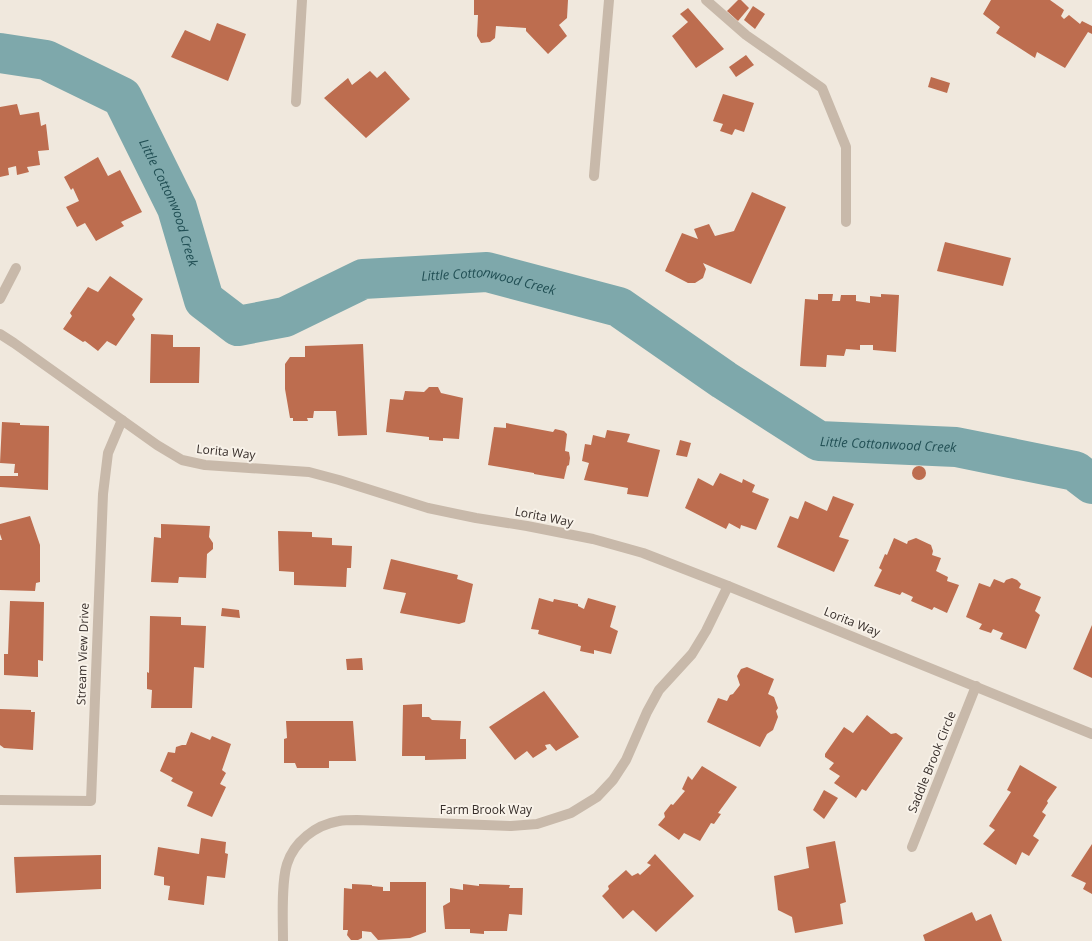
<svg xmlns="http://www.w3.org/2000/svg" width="1092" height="941" font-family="'Open Sans',sans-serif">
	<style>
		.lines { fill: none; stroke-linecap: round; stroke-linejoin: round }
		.river { stroke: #7ea8ab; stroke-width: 40 }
		.building { fill: #bd6d4f }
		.minor { stroke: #c8b9aa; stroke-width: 10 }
		.labels { text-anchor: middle; stroke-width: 4; stroke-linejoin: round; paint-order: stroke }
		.street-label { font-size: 12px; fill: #362d29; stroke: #f8f2e9 }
		.water-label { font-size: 13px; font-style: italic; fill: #214f54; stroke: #f8f2e9 }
	</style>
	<rect width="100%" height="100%" fill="#f0e8dd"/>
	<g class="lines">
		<!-- river -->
		<path class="river" id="s1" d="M0 53 46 60 122 97 177 208 204 300 238 326 285 317 363 279 487 272 619 307 724 380 819 441 956 447 1075 471 1092 484"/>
	</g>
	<!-- building -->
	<g class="building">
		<polygon points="474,0 568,0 567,18 559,25 567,36 548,54 526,31 526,28 496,26 495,38 490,42 481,43 477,36 478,15 474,15"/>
		<polygon points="738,0 741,0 749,8 738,21 727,11"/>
		<polygon points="991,0 1050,0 1064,10 1061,16 1064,19 1069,15 1080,24 1082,21 1092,26 1092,34 1088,32 1065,68 1037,52 1035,58 996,33 1000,27 983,14"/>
		<polygon points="753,6 765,14 755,29 744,20"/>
		<polygon points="688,8 724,49 696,68 672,36 688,22 680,14"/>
		<polygon points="217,23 246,34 228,81 171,57 185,30 210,41"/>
		<polygon points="746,55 754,65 736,77 729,67"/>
		<polygon points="370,71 377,78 385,71 410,99 366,138 324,98 348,78 352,85"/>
		<polygon points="931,77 950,83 947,93 928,87"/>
		<polygon points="723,94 754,103 744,132 735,129 732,135 720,131 723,124 713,121"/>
		<polygon points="17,104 20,115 39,112 41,126 46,124 49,150 38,151 40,165 27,167 29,172 17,175 16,166 8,168 9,175 0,177 0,107"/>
		<polygon points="98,157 108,176 120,170 142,212 121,222 124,226 96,241 85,223 77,227 66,207 79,201 73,188 71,190 64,177"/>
		<polygon points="752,192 786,207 751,284 703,263 706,269 703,278 695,283 688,283 665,271 682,233 698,239 694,229 709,224 715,236 734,231"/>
		<polygon points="945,242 1011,258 1003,286 937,271"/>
		<polygon points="110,276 143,299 132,315 135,319 116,346 107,341 98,351 85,341 83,342 63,329 72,316 70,313 88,287 98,292"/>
		<polygon points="818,294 833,294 832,301 840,301 841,295 856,295 856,301 870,303 870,296 881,297 881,294 899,295 896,352 873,350 873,345 860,345 860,350 846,349 844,356 827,355 826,367 800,366 805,299 818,300"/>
		<polygon points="151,334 173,335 173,347 200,347 199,383 150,383"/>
		<polygon points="363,344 367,435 338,436 336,411 314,411 313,418 307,418 308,421 293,421 293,418 290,418 285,389 285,364 290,357 305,357 305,346"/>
		<polygon points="429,387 438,387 441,393 463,398 459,439 443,438 443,441 429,440 429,437 386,432 390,399 403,400 405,391 424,392"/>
		<polygon points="2,422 20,423 20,425 49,426 48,490 0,487 0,476 18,476 18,473 14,473 15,464 0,463"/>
		<polygon points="506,423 553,432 555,429 564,431 567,434 565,451 569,452 570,458 569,465 567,466 564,479 534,474 534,473 488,465 494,427 506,428"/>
		<polygon points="607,430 630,434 627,442 660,450 648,497 627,494 628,488 584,480 589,463 582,461 585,444 591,445 593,435 605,438"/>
		<polygon points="680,440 691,443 687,457 676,455"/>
		<circle cx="919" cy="473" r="7"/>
		<polygon points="720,473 742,483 743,479 755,485 752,492 769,499 756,530 741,525 740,529 729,523 726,529 685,508 698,478 713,486"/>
		<polygon points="833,496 854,504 839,537 849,540 834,572 777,547 790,516 798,519 805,501 827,511"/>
		<polygon points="30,516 40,545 40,582 36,583 35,591 0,590 0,540 2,540 0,534 0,524"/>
		<polygon points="161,524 210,526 209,537 213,543 213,549 207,554 206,578 179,577 178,583 151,582 154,537 161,538"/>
		<polygon points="278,531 312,532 312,537 332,538 332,545 352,546 351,568 347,568 346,587 294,585 294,572 279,571"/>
		<polygon points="894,538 907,544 908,541 916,538 931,545 933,551 932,555 941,558 936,571 948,577 947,581 959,585 947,613 934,607 932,610 911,601 913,597 902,592 900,595 874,586 882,570 879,568 885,554 887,555"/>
		<polygon points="391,559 458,575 457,579 473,584 465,622 459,624 400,613 406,593 383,589"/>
		<polygon points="1012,578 1017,580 1021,584 1019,588 1041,597 1035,611 1040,615 1026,649 1000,639 1003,633 993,629 991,633 979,629 982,624 966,617 979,583 990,587 994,579 1004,583 1006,580"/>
		<polygon points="539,598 553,602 554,599 578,604 578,606 584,609 588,598 616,606 610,627 618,631 611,654 594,650 594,654 580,651 581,646 538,634 539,630 531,629"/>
		<polygon points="10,601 44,602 43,661 38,660 38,677 4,675 4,654 8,654"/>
		<polygon points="222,608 239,610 240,618 221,616"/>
		<polygon points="150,616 181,617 181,625 206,626 204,668 194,667 192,708 151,708 152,690 147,689 147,672 149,673"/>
		<polygon points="1092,625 1092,678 1073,669"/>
		<polygon points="362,658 363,670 347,670 346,659"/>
		<polygon points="747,667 774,679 768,694 774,697 778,708 776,711 778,717 773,730 767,734 760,747 707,722 718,698 727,701 730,695 733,694 740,685 737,676 741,669"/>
		<polygon points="544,691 579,737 556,751 550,744 545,745 547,749 533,758 527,751 515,760 489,727"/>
		<polygon points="422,704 422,717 429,717 432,720 461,721 460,739 466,739 466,759 425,760 425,756 402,756 403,705"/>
		<polygon points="0,709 31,710 31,712 35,712 33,750 4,748 0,745"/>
		<polygon points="867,715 891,734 896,733 903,738 866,791 862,789 856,798 834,783 840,776 829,769 834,763 825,757 825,754 844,727 853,733"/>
		<polygon points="286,721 353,721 356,761 329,761 329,768 297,768 295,763 284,763 284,739 287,738"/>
		<polygon points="191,732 210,740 212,736 231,744 222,770 226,773 220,784 226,787 212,817 187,806 193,792 171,781 173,778 160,771 168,752 175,753 176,747 182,745 186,745"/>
		<polygon points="1020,765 1057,787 1047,801 1048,803 1042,812 1046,815 1033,836 1039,840 1029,856 1022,852 1016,865 983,844 995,830 989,826 1011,792 1007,790"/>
		<polygon points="702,766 737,787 718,813 721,814 714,824 711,823 700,841 684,833 679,840 658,825 665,817 664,813 671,804 673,805 685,791 682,789 688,776 692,780"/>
		<polygon points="824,790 838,798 824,819 813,810"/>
		<polygon points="201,838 226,842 225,853 228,854 225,878 207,876 204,905 168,900 170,886 164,885 164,877 154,875 158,847 199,854"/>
		<polygon points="835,841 846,902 840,904 843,924 795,933 792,917 778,910 774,876 809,868 806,847"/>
		<polygon points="1092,844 1092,894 1083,889 1086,883 1071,876"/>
		<polygon points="655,854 694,896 656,932 633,910 623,919 602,896 609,889 608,886 626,870 632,876 638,873 640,875 651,865 647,863"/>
		<polygon points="101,855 101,889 16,893 14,857"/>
		<polygon points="390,882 426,882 426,932 410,938 378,940 371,932 362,931 362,938 358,940 351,940 347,935 348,930 343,930 344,888 352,889 352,884 372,885 372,886 383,887 383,891 390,891"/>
		<polygon points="463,884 479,886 479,884 510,885 509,888 523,888 522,915 509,914 507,931 484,931 484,934 470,933 470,929 445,929 443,906 450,902 450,888 463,890"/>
		<polygon points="972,912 976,921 991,914 1002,941 925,941 923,935"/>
	</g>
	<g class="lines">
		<!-- minor -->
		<g class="minor">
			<polyline points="706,0 746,35 822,88 846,147 846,222"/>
			<polyline points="296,102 302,0"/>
			<polyline points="594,176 609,0"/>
			<polyline points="0,299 16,268"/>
			<polyline points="0,334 14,343 157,445 182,460 205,465 309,472 339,480 428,508 476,518 527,526 593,539 643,553 728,586 1092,734"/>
			<polyline points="0,800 91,801 103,494 108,453 122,420"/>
			<polyline points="912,847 976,686"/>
			<path d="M283 941C283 920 281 883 287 864 294 842 315 825 339 821 344 820 351 820 357 820L511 826 537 824 571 813 597 797 613 780 626 760 647 712 659 690 692 654 706 631 728 586"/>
		</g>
	</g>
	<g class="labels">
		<!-- street labels -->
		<g class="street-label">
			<text transform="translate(226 452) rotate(6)" y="4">Lorita Way</text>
			<text transform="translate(544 517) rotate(11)" y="4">Lorita Way</text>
			<text transform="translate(852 622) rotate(22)" y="4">Lorita Way</text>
			<text transform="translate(83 654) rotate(-88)" y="4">Stream View Drive</text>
			<text transform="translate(932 762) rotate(-68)" y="4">Saddle Brook Circle</text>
			<text x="486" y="814">Farm Brook Way</text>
		</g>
		<!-- water labels -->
		<g class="water-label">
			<text dy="5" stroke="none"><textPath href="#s1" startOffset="247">Little Cottonwood Creek</textPath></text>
			<text dy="5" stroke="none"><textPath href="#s1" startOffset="655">Little Cottonwood Creek</textPath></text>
			<text dy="5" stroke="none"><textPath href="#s1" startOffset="1099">Little Cottonwood Creek</textPath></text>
		</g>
	</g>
</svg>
